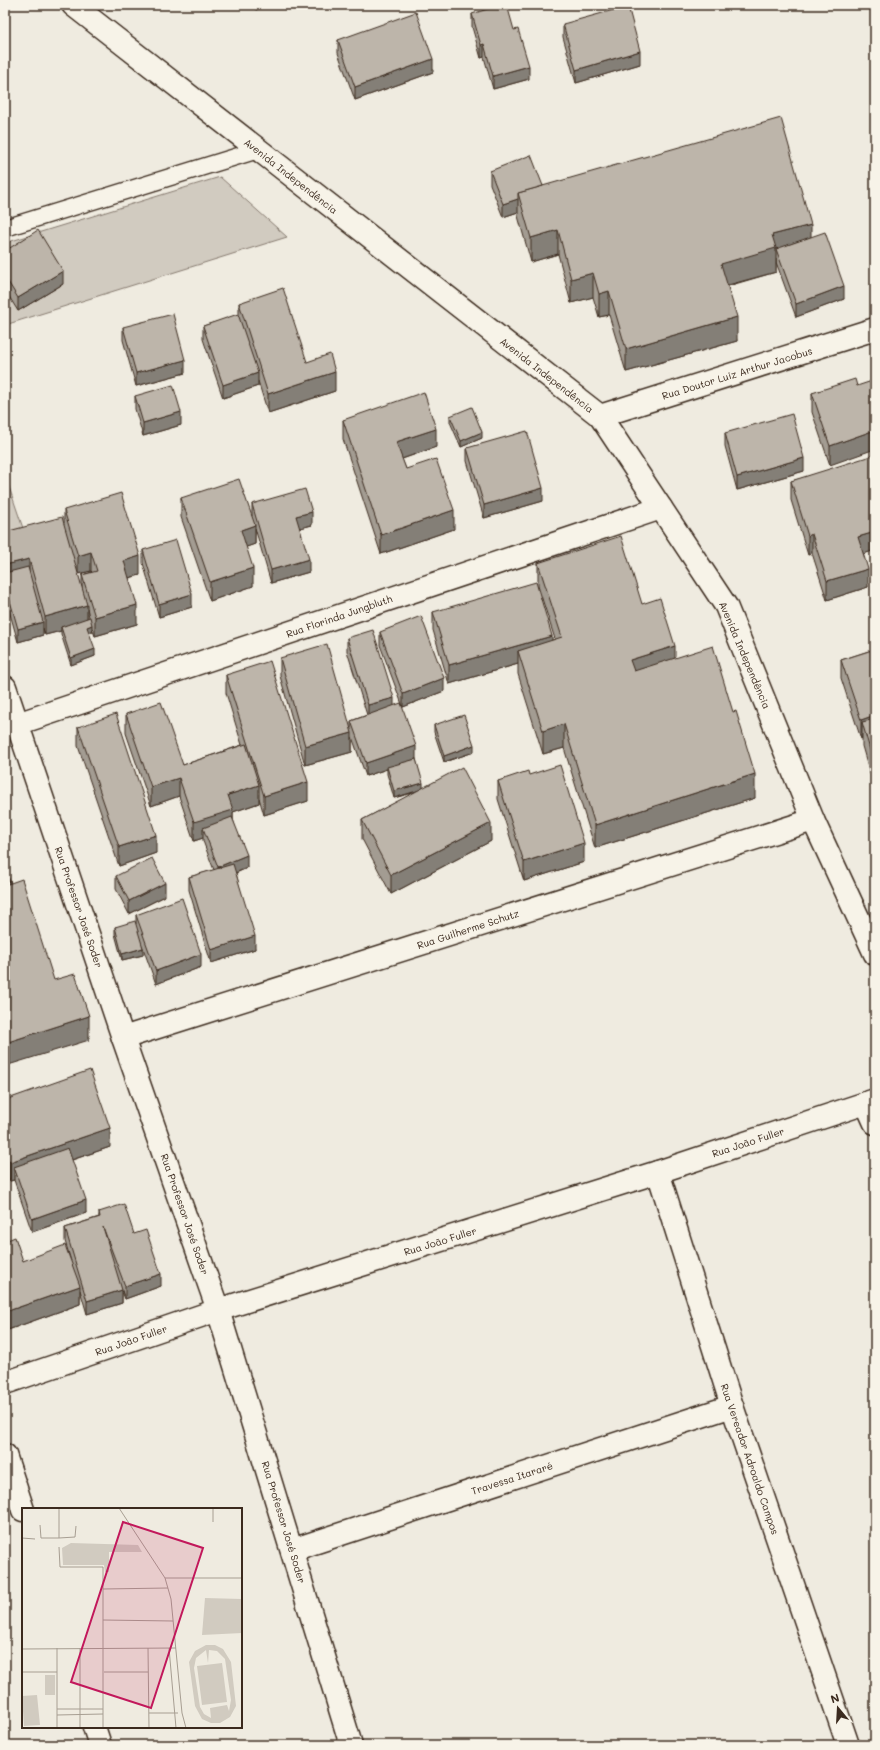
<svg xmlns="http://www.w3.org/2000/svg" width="880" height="1750" font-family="Mali,sans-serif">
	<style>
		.green { fill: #d1cbc0; stroke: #867a6f }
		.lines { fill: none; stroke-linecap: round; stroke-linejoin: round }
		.service-casing { stroke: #3b2a1e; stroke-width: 19 }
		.minor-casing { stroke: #3b2a1e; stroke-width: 25 }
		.secondary-casing { stroke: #3b2a1e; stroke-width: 25 }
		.service { stroke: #f7f3e8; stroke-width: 16 }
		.minor { stroke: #f7f3e8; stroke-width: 22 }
		.secondary { stroke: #f7f3e8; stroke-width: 22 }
		.wall { fill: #a39c92; stroke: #3b2a1e; fill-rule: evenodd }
		.shaded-wall { fill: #847f77; stroke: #3b2a1e }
		.building { fill: #bdb5aa; stroke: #3b2a1e }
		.labels { text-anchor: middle; stroke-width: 4; stroke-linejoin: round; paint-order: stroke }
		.street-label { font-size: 10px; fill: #3b2a1e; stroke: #f7f3e8 }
		.inset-road { fill: none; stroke: #a79e92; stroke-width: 1 }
		.view { fill: #c2185b; fill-opacity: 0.15; stroke: #c2185b; stroke-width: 2 }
		.inset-edge { fill: none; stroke: #3b2a1e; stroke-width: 2 }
	</style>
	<rect width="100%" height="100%" fill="#efebe0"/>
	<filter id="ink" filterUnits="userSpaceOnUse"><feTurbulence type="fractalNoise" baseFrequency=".025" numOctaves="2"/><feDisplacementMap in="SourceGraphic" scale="8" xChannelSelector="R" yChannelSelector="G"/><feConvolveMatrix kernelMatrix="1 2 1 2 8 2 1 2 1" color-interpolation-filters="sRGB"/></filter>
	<g filter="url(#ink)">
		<!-- green -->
		<g class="green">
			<polygon points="220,177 287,237 5,325 5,243"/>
			<polygon points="5,475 28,543 5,550"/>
		</g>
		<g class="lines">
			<defs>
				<polyline id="service" points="5,228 258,150"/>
				<g id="minor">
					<polyline points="600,416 875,329"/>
					<polyline points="5,687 123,1038 218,1310 351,1745"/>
					<polyline points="17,724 661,508"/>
					<polyline points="123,1038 813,820"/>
					<polyline points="866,1103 875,1123"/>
					<polyline points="658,1172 732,1406 848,1745"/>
					<polyline points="5,1383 218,1310 658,1172 875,1100"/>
					<polyline points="5,1455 23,1510"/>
					<polyline points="292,1550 732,1406"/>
					<polyline points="94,1727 100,1745"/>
				</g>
				<polyline id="secondary" points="73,5 600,416 726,606 813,820 875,954"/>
			</defs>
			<!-- service casing -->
			<use href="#service" class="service-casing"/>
			<!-- minor casing -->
			<use href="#minor" class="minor-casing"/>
			<!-- secondary casing -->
			<use href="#secondary" class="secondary-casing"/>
			<!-- service -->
			<use href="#service" class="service"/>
			<!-- minor -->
			<use href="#minor" class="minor"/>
			<!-- secondary -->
			<use href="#secondary" class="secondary"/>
		</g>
		<!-- wall -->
		<g class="wall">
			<polygon points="251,5 262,5 256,10"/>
			<polygon points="472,14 529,79 493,89 484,57 481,58 472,27"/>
			<polygon points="563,24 640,64 576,83 563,37"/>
			<polygon points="338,40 433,72 355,100 338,53"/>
			<polygon points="490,171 543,186 811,237 844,299 796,317 776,262 776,258 776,272 728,286 737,341 626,372 609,315 599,317 593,297 571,303 558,254 531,262 518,216 518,212 503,217 490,184"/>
			<polygon points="5,251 63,284 18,311 5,290"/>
			<polygon points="239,303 307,362 335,391 268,413 258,381 258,386 223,398 203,339 203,326 239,315"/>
			<polygon points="123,327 185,373 136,386 123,340"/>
			<polygon points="857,386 830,465 812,412 812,393"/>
			<polygon points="135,396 181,425 143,436 135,409"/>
			<polygon points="450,416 482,438 461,447 450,422"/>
			<polygon points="343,420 436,447 402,459 406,469 454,529 381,554 343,439"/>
			<polygon points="725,433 804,471 737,490 725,446"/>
			<polygon points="467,448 543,501 484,518 467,461"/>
			<polygon points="875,459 875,550 863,554 868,587 827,600 812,553 808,555 791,500 791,481"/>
			<polygon points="181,498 252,516 252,504 312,525 300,528 309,572 271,583 255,528 255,544 246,547 253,586 210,601 181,517"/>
			<path d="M64 510 140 575 129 578 137 624 95 636 92 628V632L89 633 95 656 71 665 61 634V631L45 635 43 628V635L18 642 5 596V532L64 523ZM91 571 92 572 82 575V590L78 574ZM87 608 89 617 87 618Z"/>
			<polygon points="143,550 192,607 159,617 143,563"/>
			<polygon points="538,563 642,604 675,658 755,798 595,848 564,748 543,754 518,674 518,664 449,684 433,630 433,612 552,640 555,639 538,586"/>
			<polygon points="380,632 444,691 403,707 380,645"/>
			<polygon points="347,638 394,706 416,759 423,788 491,841 391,894 362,839 362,820 416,792 394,798 387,774 387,769 366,776 352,737 352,752 305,765 280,676 280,658 351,728 351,721 367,715 347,651"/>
			<polygon points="875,649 875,791 862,746 862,738 861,739 841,678 841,660"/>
			<polygon points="226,675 308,801 264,815 259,798 259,803 233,812 233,819 247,868 236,873 255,949 211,963 189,890 189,877 214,870 203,841 203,838 194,841 179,796 151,806 126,733 126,714 183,765 242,745 226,693"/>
			<polygon points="434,725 474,752 444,762 434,732"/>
			<polygon points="78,727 156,853 119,866 78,746"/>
			<polygon points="529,775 584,862 524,881 498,799 498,781"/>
			<polygon points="116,876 165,896 129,914 116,889"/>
			<polygon points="136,915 201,967 156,984 142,945 143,955 122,960 115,934 115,927 136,924"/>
			<polygon points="5,1100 110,1147 72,1160 86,1213 32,1232 14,1180 10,1181 10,1179"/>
			<polygon points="99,1212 134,1234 161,1286 125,1299 122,1291 122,1303 87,1314 80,1290 80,1304 5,1331 5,1241 23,1261 71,1261 65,1241 65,1228 99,1217"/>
		</g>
		<!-- shaded-wall -->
		<g class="shaded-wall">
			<polygon points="256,5 262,5 256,10"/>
			<polygon points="484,44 484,57 481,58 481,45"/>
			<polygon points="640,51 640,64 576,83 576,70"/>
			<polygon points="433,59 433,72 355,100 355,87"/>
			<polygon points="529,66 529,79 493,89 493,76"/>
			<polygon points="518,199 518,212 503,217 503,204"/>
			<polygon points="811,225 811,248 776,249 776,272 721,287 721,264 772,235"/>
			<polygon points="558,230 558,254 531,262 531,238"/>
			<polygon points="63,271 63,284 18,311 18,298"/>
			<polygon points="593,273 593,297 571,303 571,279"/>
			<polygon points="844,286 844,299 796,317 796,304"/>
			<polygon points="609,291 609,315 599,317 599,294"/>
			<polygon points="737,317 737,341 626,372 626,349"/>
			<polygon points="185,360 185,373 136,386 136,373"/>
			<polygon points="335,372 335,391 268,413 268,394"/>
			<polygon points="258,373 258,386 223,398 223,385"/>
			<polygon points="181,412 181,425 143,436 143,423"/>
			<polygon points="436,429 436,447 396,461 396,442"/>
			<polygon points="875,430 875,449 830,465 830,446"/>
			<polygon points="482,432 482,438 461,447 461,441"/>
			<polygon points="804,458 804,471 737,490 737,477"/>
			<polygon points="543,488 543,501 484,518 484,505"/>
			<polygon points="454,510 454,529 381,554 381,535"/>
			<polygon points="312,512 312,525 296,529 296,516"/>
			<polygon points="255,525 255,544 241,549 241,530"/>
			<polygon points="875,532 875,550 858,556 858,537"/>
			<polygon points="812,534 812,553 808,555 808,536"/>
			<polygon points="91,552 91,571 78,574 78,556"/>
			<polygon points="140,556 140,575 124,579 124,561"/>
			<polygon points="29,559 29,577 5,584 5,565"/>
			<polygon points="309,559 309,572 271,583 271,570"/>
			<polygon points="253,568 253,586 210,601 210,582"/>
			<polygon points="868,569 868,587 827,600 827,581"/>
			<polygon points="192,594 192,607 159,617 159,604"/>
			<polygon points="87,605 87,624 61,627 61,631 45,635 45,617"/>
			<polygon points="137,605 137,624 95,636 95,617"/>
			<polygon points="43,622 43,635 18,642 18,629"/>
			<polygon points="92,625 92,632 87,634 87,627"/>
			<polygon points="552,636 552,654 518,651 518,664 449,684 449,665"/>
			<polygon points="675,646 675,669 630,683 630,660"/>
			<polygon points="95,649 95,656 71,665 71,658"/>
			<polygon points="444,678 444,691 403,707 403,694"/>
			<polygon points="394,698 394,710 368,718 368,705"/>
			<polygon points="875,715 875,734 862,722 862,738 861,739 861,720"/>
			<polygon points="564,724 564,748 543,754 543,731"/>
			<polygon points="352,733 352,752 305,765 305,746"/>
			<polygon points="474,745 474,752 444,762 444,756"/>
			<polygon points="416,746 416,759 366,776 366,763"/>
			<polygon points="755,774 755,798 595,848 595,825"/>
			<polygon points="179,778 179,796 151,806 151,787"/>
			<polygon points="308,782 308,801 264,815 264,796"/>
			<polygon points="423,783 423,789 394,798 394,791"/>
			<polygon points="259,785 259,803 233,812 233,828 203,828 203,838 194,841 194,822 228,795"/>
			<polygon points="491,823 491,841 391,894 391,875"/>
			<polygon points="156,835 156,853 119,866 119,847"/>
			<polygon points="584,843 584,862 524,881 524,862"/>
			<polygon points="247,855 247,868 218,880 218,867"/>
			<polygon points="10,881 10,894 5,896 5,883"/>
			<polygon points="165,883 165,896 129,914 129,901"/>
			<polygon points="255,936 255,949 211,963 211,950"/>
			<polygon points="143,948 143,955 122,960 122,954"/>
			<polygon points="201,954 201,967 156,984 156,971"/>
			<polygon points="89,1016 89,1040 5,1066 5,1043"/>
			<polygon points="110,1128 110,1147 18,1178 14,1167 14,1180 10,1181 10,1162"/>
			<polygon points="10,1160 10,1179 5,1180 5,1162"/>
			<polygon points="86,1200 86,1213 32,1232 32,1219"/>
			<polygon points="161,1274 161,1286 125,1299 125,1286"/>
			<polygon points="80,1286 80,1304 5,1331 5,1312"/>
			<polygon points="122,1290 122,1303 87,1314 87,1301"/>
		</g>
		<!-- building -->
		<g class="building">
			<polygon points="500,5 507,5 514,30 518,29 529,66 493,76 484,44 481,45 472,14"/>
			<polygon points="628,6 640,51 576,70 563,24"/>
			<polygon points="416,12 433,59 355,87 338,40"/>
			<polygon points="781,118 811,225 772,235 776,248 721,264 737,317 626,349 609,291 599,294 593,273 571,279 558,230 531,238 518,193"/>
			<polygon points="531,155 543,186 518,193 518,199 503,204 490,171"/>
			<polygon points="38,230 63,271 18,298 5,277 5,251"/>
			<polygon points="825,232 844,286 796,304 776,249"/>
			<polygon points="283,288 307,362 330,354 335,372 268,394 239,303"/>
			<polygon points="173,314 185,360 136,373 123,327"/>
			<polygon points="238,314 258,373 223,385 203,326"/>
			<polygon points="855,379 857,386 875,380 875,430 830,446 812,393"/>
			<polygon points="173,385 181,412 143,423 135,396"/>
			<polygon points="424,392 436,429 396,442 406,469 436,459 454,510 381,535 343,420"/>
			<polygon points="472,407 482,432 461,441 450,416"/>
			<polygon points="792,414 804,458 737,477 725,433"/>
			<polygon points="527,431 543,488 484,505 467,448"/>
			<polygon points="874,455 875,459 875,532 858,537 868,569 827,581 812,534 808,536 791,481"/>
			<polygon points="239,479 255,525 241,530 253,568 210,582 181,498"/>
			<polygon points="305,489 312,512 296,516 309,559 271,570 252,504"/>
			<polygon points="121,493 140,556 124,561 137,605 95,617 82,575 97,571 91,552 78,556 64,510"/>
			<polygon points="62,517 87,605 45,617 29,559 5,565 5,532"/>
			<polygon points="621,536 642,604 660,598 675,646 630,660 634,671 713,646 733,712 736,711 755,774 595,825 564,724 543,731 518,651 562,637 538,563"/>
			<polygon points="176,540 192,594 159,604 143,550"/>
			<polygon points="28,567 43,622 18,629 5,583 5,573"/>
			<polygon points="536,582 552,636 449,665 433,612"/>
			<polygon points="421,616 444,678 403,694 380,632"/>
			<polygon points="90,617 92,625 87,627 95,649 71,658 61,627"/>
			<polygon points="373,630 394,698 368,705 347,638"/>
			<polygon points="327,644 352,733 305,746 280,658"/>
			<polygon points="875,649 875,715 861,720 841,660"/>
			<polygon points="270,661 308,782 264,796 226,675"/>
			<polygon points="161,702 183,765 246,744 259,785 228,795 233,810 194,822 179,778 151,787 126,714"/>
			<polygon points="401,703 416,746 366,763 351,721"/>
			<polygon points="116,714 156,835 119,847 78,727"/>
			<polygon points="464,715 474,745 444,756 434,725"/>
			<polygon points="875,719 875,767 862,722"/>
			<polygon points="416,759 423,783 394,791 387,767"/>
			<polygon points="560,765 584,843 524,862 498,781 528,771 529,775"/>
			<polygon points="462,767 491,823 391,875 362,820"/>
			<polygon points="232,817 247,855 218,867 203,828"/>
			<polygon points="152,858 165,883 129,901 116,876"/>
			<polygon points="233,864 255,936 211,950 189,877"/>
			<polygon points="5,869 10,881 5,883"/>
			<polygon points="22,879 54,980 75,974 89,1016 5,1043 5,885"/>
			<polygon points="182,898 201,954 156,971 136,915"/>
			<polygon points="135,921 143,948 122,954 115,927"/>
			<polygon points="90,1070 110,1128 10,1162 10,1160 5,1162 5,1100"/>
			<polygon points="68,1148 86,1200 32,1219 14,1167"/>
			<polygon points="124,1204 134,1234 146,1230 161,1274 125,1286 103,1227 122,1290 87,1301 65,1228 100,1217 99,1212"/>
			<polygon points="15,1237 23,1261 65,1245 80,1286 5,1312 5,1241"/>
		</g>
	</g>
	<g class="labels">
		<!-- street labels -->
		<g class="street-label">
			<text transform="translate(291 176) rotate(38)" y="4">Avenida Independência</text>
			<text transform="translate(737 373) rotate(-17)" y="4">Rua Doutor Luiz Arthur Jacobus</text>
			<text transform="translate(547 375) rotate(38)" y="4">Avenida Independência</text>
			<text transform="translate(339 616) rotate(-19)" y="4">Rua Florinda Jungbluth</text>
			<text transform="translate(745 655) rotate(67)" y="4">Avenida Independência</text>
			<text transform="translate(79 907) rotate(71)" y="4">Rua Professor José Soder</text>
			<text transform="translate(468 929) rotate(-18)" y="4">Rua Guilherme Schutz</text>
			<text transform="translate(748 1142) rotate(-18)" y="4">Rua João Fuller</text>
			<text transform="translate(185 1214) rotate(71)" y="4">Rua Professor José Soder</text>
			<text transform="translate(440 1241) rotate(-17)" y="4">Rua João Fuller</text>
			<text transform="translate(131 1340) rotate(-19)" y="4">Rua João Fuller</text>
			<text transform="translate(750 1459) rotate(71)" y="4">Rua Vereador Adroaldo Campos</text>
			<text transform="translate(512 1478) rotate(-18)" y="4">Travessa Itararé</text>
			<text transform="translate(284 1522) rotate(73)" y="4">Rua Professor José Soder</text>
		</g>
	</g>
	<!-- overview -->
	<g transform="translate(22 1508)">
		<rect width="220" height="220" fill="#efebe0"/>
		<path d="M49 35 116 37 120 44H87V64H83L82 57H41L40 40ZM183 90 220 91V125L180 127ZM184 137H193L201 141 209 154 214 198 208 209 198 215H189L180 211 173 198 167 154 173 143ZM184 142 186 155 187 142 195 143 203 151 209 192 207 203 205 197 188 200 189 210 182 206 178 199 172 160 174 150ZM200 155 205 194 180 197 175 158ZM23 167H33V187H23ZM15 187 18 217 2 218 0 188Z" fill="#d1cbc0" fill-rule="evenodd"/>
		<path class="inset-road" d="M97 0 143 70 149 91 160 205 164 220M191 0V14M18 17 19 30H37V0M0 30 13 31M37 30 53 29 54 18M37 39 38 59H81V220M143 70H220M81 81 146 80M81 112 151 113M35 140V220M58 140V220M126 140 127 220M147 140 154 220M0 141 154 140M0 164H35M82 164H126M35 201H81M127 205H156M35 207 81 206"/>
		<path class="view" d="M101 14 181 40 129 200 49 174Z"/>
		<rect width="220" height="220" class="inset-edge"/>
	</g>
	<!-- margin -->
	<rect width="880" height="1750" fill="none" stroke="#f7f3e8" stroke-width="20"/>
	<rect x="10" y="10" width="860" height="1730" fill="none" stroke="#3b2a1e" stroke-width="1.5" filter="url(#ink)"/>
	<!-- north arrow -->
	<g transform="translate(838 1708) rotate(342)" stroke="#f7f3e8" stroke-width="3" paint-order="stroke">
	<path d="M0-3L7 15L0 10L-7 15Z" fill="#3b2a1e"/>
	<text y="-6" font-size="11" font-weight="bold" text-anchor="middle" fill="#3b2a1e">N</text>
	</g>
</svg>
